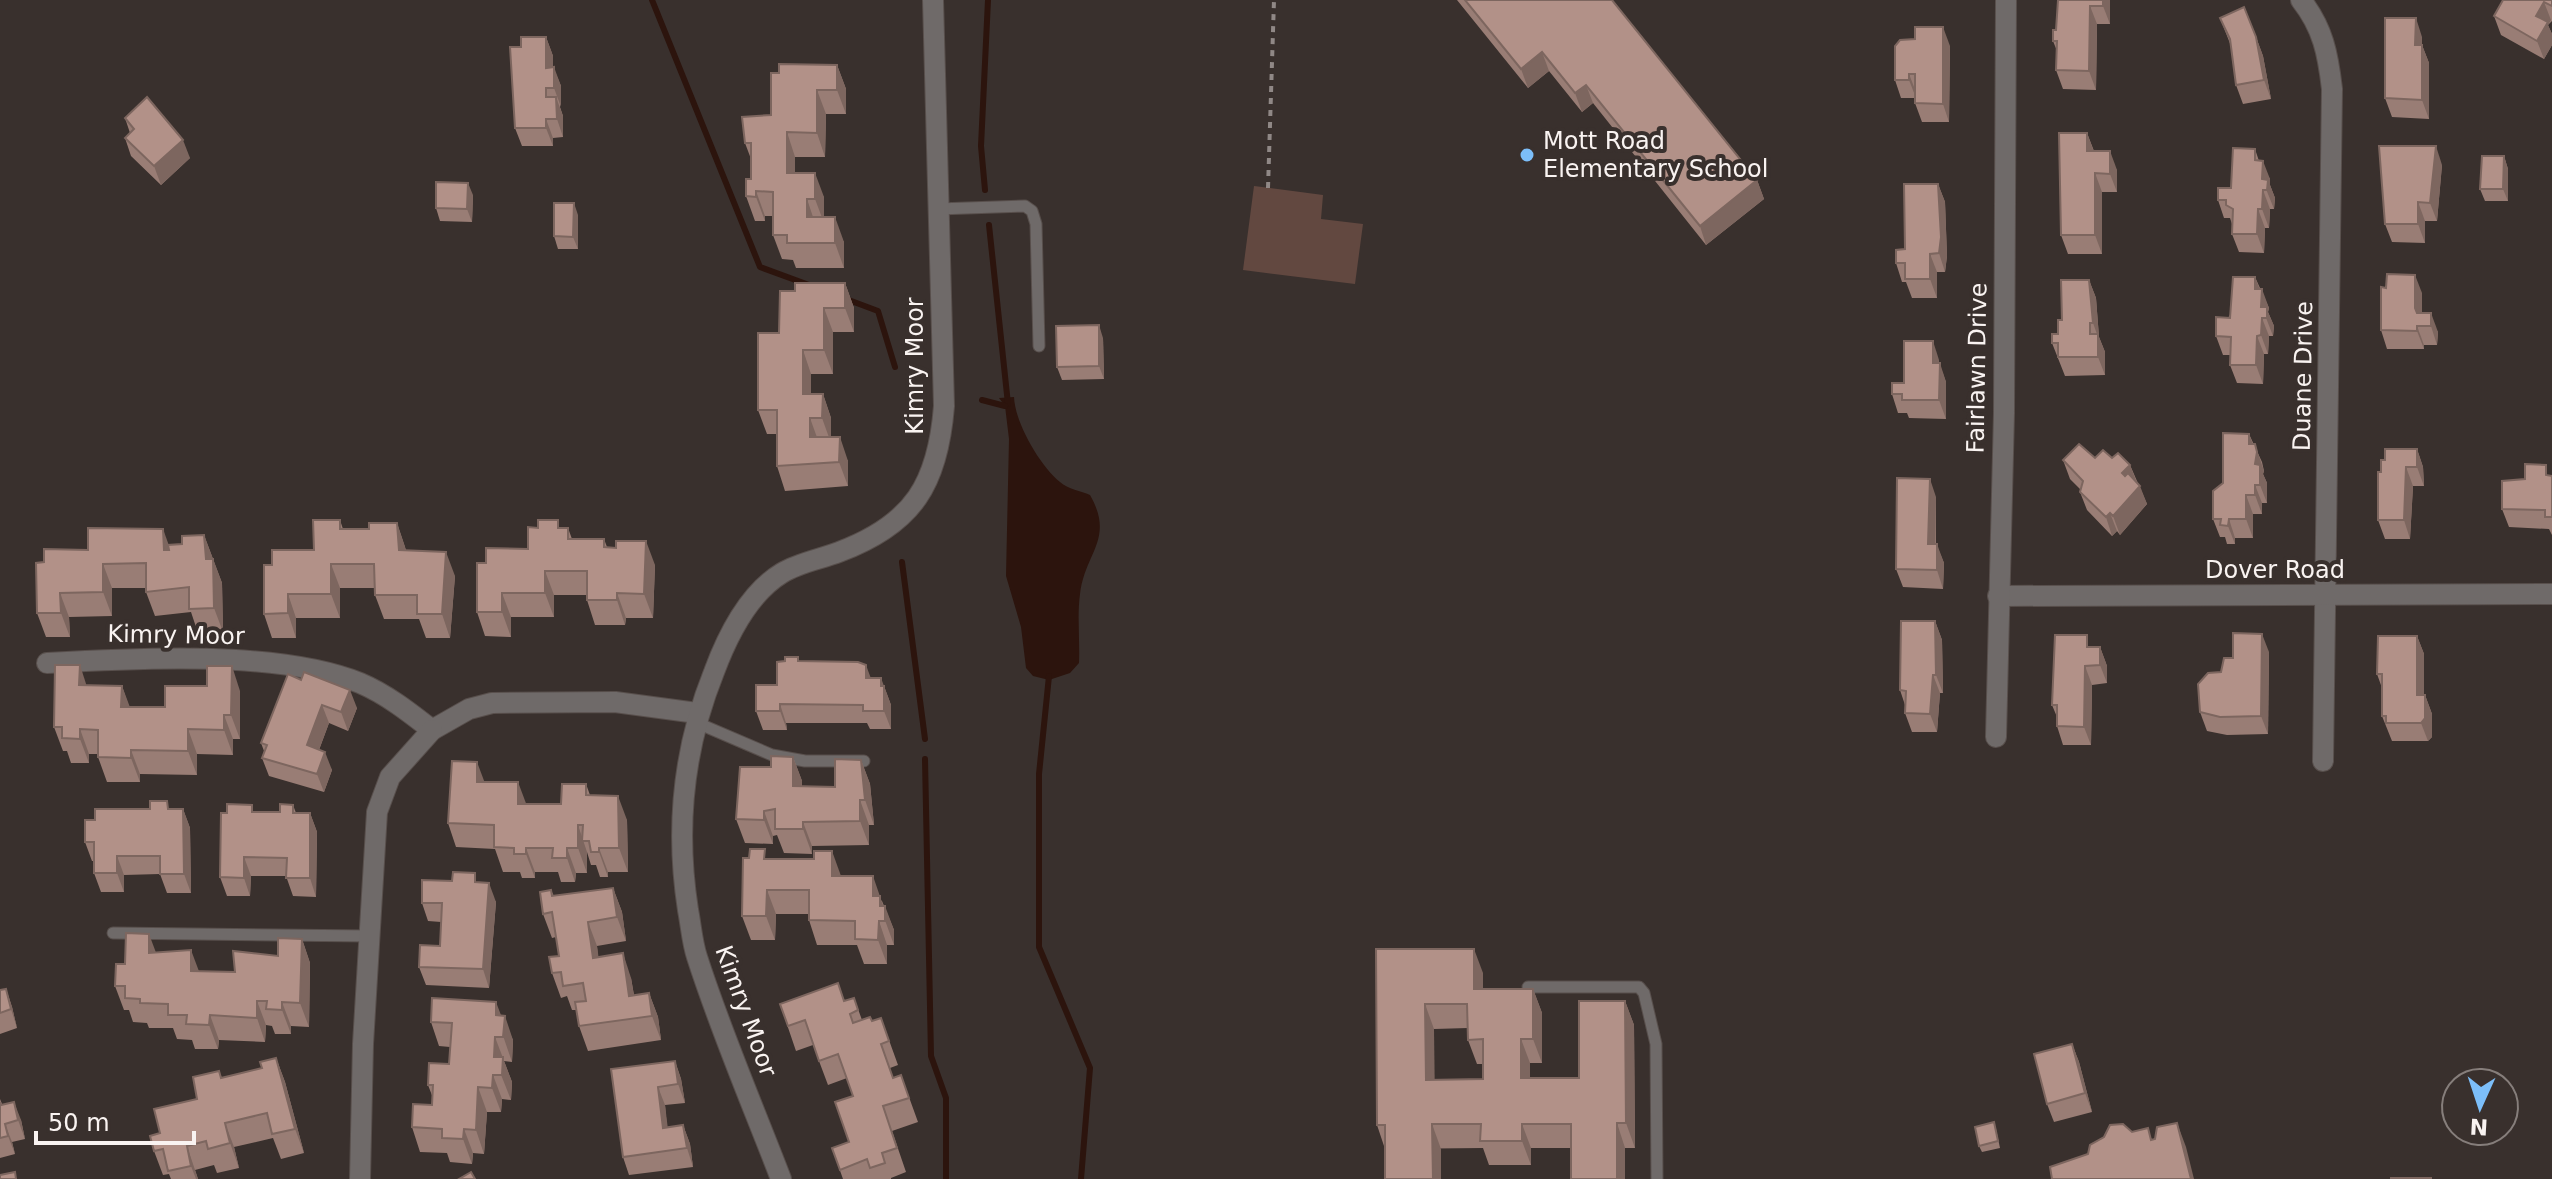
<svg xmlns="http://www.w3.org/2000/svg" width="2552" height="1179" font-family="'DejaVu Sans',sans-serif">
	<style>
		.green { fill: #624840 }
		.water { fill: #2c140d }
		.lines { fill: none; stroke-linecap: round; stroke-linejoin: round }
		.stream { stroke: #2c140d; stroke-width: 6 }
		.service-casing { stroke: #584f4c; stroke-width: 13 }
		.minor-casing { stroke: #584f4c; stroke-width: 22 }
		.path { stroke: #908886; stroke-width: 4; stroke-dasharray: 6 6; stroke-linecap: butt }
		.service { stroke: #6f6a69; stroke-width: 11 }
		.minor { stroke: #6f6a69; stroke-width: 20 }
		.wall { fill: #997d75; fill-rule: evenodd }
		.shaded-wall { fill: #7d665f }
		.building { fill: #b29188; stroke: #7d665f; stroke-width: 2; fill-rule: evenodd }
		.poi-dot { fill: #7cbef9; stroke: #39302d; stroke-width: 3 }
		.labels { text-anchor: middle; stroke-width: 8; stroke-linejoin: round; paint-order: stroke }
		.poi-label { font-size: 24px; fill: #f9f3f1; stroke: #39302d; text-anchor: start }
		.street-label { font-size: 24px; fill: #f9f3f1; stroke: #39302d }
	</style>
	<rect width="100%" height="100%" fill="#39302d"/>
	<!-- green -->
	<polygon class="green" points="1254,186 1323,195 1321,219 1363,224 1355,284 1243,270"/>
	<!-- water -->
	<path class="water" d="M1014 397C1015 423 1040 466 1060 482 1068 489 1081 491 1090 495 1115 539 1085 552 1080 594 1077 616 1080 640 1079 663L1070 673 1049 680 1033 676 1026 668 1021 627 1006 576 1009 439 1005 406 999 398Z"/>
	<g class="lines">
		<!-- stream -->
		<g class="stream">
			<polyline points="652,0 760,267 809,285"/>
			<polyline points="985,190 981,146 988,0"/>
			<polyline points="989,225 1008,404"/>
			<polyline points="846,299 878,311 895,367"/>
			<polyline points="982,400 1005,406"/>
			<polyline points="902,562 925,739"/>
			<polyline points="1049,676 1039,774 1039,947 1090,1068 1081,1179"/>
			<polyline points="925,759 931,1056 946,1098 946,1179"/>
		</g>
		<defs>
			<g id="service">
				<polyline points="938,209 1025,206 1032,211 1036,224 1039,346"/>
				<polyline points="695,722 772,755 805,761 864,761"/>
				<polyline points="113,933 369,936"/>
				<polyline points="1528,987 1639,987 1644,993 1656,1044 1657,1179"/>
			</g>
			<g id="minor">
				<path d="M2301 0C2323 28 2328 54 2332 89L2323 761"/>
				<polyline points="1998,596 2552,594"/>
				<path d="M47 663C135 658 279 650 360 683 386 694 409 712 432 730L469 709 492 703 615 702 697 713"/>
				<polyline points="1996,737 2004,413 2006,0"/>
				<polyline points="360,1179 363,1044 377,812 390,777 432,730"/>
				<path d="M781 1179C753 1106 721 1032 697 957 692 942 691 925 688 910 675 827 683 749 714 672 727 637 749 593 782 573 798 563 821 559 839 552 914 524 938 483 944 406L933 0"/>
			</g>
		</defs>
		<!-- service casing -->
		<use href="#service" class="service-casing"/>
		<!-- minor casing -->
		<use href="#minor" class="minor-casing"/>
		<!-- path -->
		<polyline class="path" points="1268,188 1274,0"/>
		<!-- service -->
		<use href="#service" class="service"/>
		<!-- minor -->
		<use href="#minor" class="minor"/>
	</g>
	<!-- wall -->
	<g class="wall">
		<polygon points="1457,0 1612,0 1757,180 1764,199 1706,245 1593,103 1582,112 1549,71 1528,88"/>
		<polygon points="2058,0 2110,0 2110,24 2097,24 2096,90 2063,89 2056,70 2057,51 2053,41 2056,30"/>
		<polygon points="2552,0 2552,21 2548,25 2552,34 2552,45 2544,59 2501,35 2494,16"/>
		<polygon points="2220,18 2256,37 2263,56 2271,99 2243,104 2236,85 2231,46"/>
		<polygon points="546,37 553,56 553,67 561,86 560,107 563,116 563,137 553,138 553,146 522,146 515,128 521,47"/>
		<polygon points="2422,37 2422,45 2429,63 2429,119 2392,117 2385,98"/>
		<polygon points="1950,46 1949,122 1922,122 1915,103 1915,98 1901,98 1895,80"/>
		<polygon points="837,65 846,89 846,114 826,114 825,157 795,157 795,173 824,197 824,217 844,242 844,268 796,268 793,260 782,259 773,235 773,216 765,216 765,221 755,221 746,196 751,179 751,159 745,143 771,115 779,73"/>
		<polygon points="125,118 190,158 161,185 131,156 125,138 130,133"/>
		<polygon points="2087,133 2094,151 2117,170 2117,192 2102,192 2102,254 2068,254 2061,235"/>
		<polygon points="2255,149 2259,161 2270,179 2270,185 2275,198 2274,209 2270,209 2269,228 2265,228 2264,253 2239,252 2232,234 2232,224 2230,218 2224,218 2218,200 2231,188"/>
		<polygon points="2504,156 2508,169 2508,201 2485,201 2480,189"/>
		<polygon points="2442,165 2437,221 2425,221 2425,243 2392,242 2385,224"/>
		<polygon points="1938,184 1945,202 1947,256 1945,272 1937,272 1937,298 1912,298 1906,282 1902,282 1896,263 1905,249"/>
		<polygon points="473,195 472,222 440,221 436,208"/>
		<polygon points="578,215 578,249 558,249 554,236"/>
		<polygon points="2255,277 2269,308 2268,312 2274,326 2273,336 2269,336 2268,354 2264,354 2263,384 2237,383 2230,365 2230,355 2223,355 2216,336"/>
		<polygon points="2089,280 2096,298 2099,337 2105,352 2105,375 2065,376 2052,343 2058,334 2062,320"/>
		<polygon points="845,283 854,308 854,332 833,332 833,374 811,374 811,394 823,394 831,418 831,437 848,461 848,486 785,491 777,466 777,434 767,434 758,410 779,333 795,291"/>
		<polygon points="2422,293 2422,313 2438,332 2437,345 2424,345 2424,349 2387,349 2381,330"/>
		<polygon points="1103,338 1104,379 1062,380 1057,367"/>
		<polygon points="1939,360 1939,363 1946,382 1946,419 1909,418 1907,413 1898,413 1892,394 1904,383"/>
		<polygon points="2249,434 2262,462 2264,471 2263,474 2267,483 2267,503 2262,503 2262,514 2253,514 2253,538 2235,538 2235,544 2227,544 2225,537 2220,537 2213,519 2223,483"/>
		<polygon points="2417,449 2423,467 2424,486 2413,486 2410,539 2385,539 2378,520 2381,472 2385,460"/>
		<polygon points="2095,458 2112,458 2130,465 2147,504 2120,535 2117,531 2112,536 2087,510 2080,492 2081,490 2070,479 2063,460"/>
		<polygon points="2551,476 2552,476 2552,535 2549,529 2509,527 2502,509 2525,479"/>
		<polygon points="1936,497 1936,544 1944,563 1943,589 1903,587 1896,569"/>
		<polygon points="340,520 343,529 369,529 397,523 406,550 455,576 450,638 426,638 419,619 384,619 375,595 375,588 340,588 340,618 296,618 296,638 272,638 264,614 272,565 314,550"/>
		<polygon points="561,528 568,528 572,539 604,539 607,547 655,565 653,618 626,618 625,625 595,625 587,600 587,595 554,595 554,617 511,617 511,637 485,636 477,612 486,563 528,549"/>
		<polygon points="204,535 222,583 223,632 198,633 191,612 155,616 146,592 146,588 112,588 112,616 69,617 70,637 46,637 37,613 88,550 182,544"/>
		<polygon points="1935,621 1942,640 1943,693 1940,693 1937,732 1912,732 1905,713 1905,705 1900,690"/>
		<polygon points="2417,636 2424,654 2424,695 2425,695 2432,714 2432,737 2428,741 2392,741 2382,716 2382,688 2377,674"/>
		<polygon points="2091,647 2100,647 2107,666 2107,683 2092,685 2091,745 2063,745 2057,726 2057,717 2052,705"/>
		<polygon points="2269,652 2268,734 2227,735 2207,731 2200,712 2221,672 2233,658"/>
		<polygon points="800,661 871,678 884,686 891,705 891,729 870,729 867,723 786,723 787,730 763,730 756,711 777,685"/>
		<polygon points="288,674 357,708 348,731 329,723 319,750 332,770 324,792 269,776 262,758 264,751 261,743"/>
		<polygon points="87,685 122,686 129,707 165,707 240,691 240,739 233,739 233,755 197,754 197,775 140,774 140,782 107,782 98,757 98,754 89,754 89,763 71,763 67,751 63,751 54,727"/>
		<polygon points="793,757 802,781 802,787 835,787 861,760 870,784 874,825 869,825 869,845 812,846 812,854 784,853 777,835 773,836 773,844 745,843 736,819 771,767"/>
		<polygon points="484,782 526,804 561,804 586,784 590,795 627,820 628,872 608,872 608,877 600,877 596,865 591,865 587,852 587,873 576,873 575,882 561,882 558,872 535,872 535,878 522,878 520,872 503,872 495,849 456,847 448,823"/>
		<polygon points="293,805 296,813 310,813 317,832 316,897 293,896 286,876 251,876 250,896 227,896 220,877 255,812 280,812"/>
		<polygon points="170,809 183,809 190,828 191,893 167,893 160,874 124,875 124,892 101,892 94,873 94,861 92,861 85,842 95,820"/>
		<polygon points="749,858 768,859 841,876 882,901 894,930 894,945 887,945 887,964 864,964 857,945 817,945 809,920 809,914 776,914 775,940 751,940 742,916"/>
		<polygon points="479,882 496,902 489,988 426,985 419,967 440,946 441,922 428,921 422,903"/>
		<polygon points="613,888 622,912 626,941 597,946 598,957 631,978 634,995 649,993 658,1017 661,1040 588,1051 579,1026 576,1010 572,1010 567,996 561,998 552,973 559,956 556,937 552,938 543,914 551,890 554,896"/>
		<polygon points="302,939 310,963 309,1027 291,1026 291,1034 275,1034 272,1026 266,1025 265,1042 219,1040 218,1049 195,1049 192,1040 177,1039 173,1028 149,1028 147,1023 133,1022 129,1010 124,1010 115,986 125,964 156,953 199,971 235,972 278,956"/>
		<path d="M1376 949 1483 973V989H1533L1542 1013V1063H1530V1078H1579L1625 1001 1634 1025 1635 1148H1531V1165H1489L1483 1148 1385 1149 1377 1125ZM1468 1028V1040L1477 1064H1483V1079L1434 1080V1029Z"/>
		<polygon points="6,989 12,1007 17,1028 0,1034 0,990"/>
		<polygon points="854,998 862,1020 872,1021 881,1018 898,1065 890,1068 893,1078 901,1075 918,1122 892,1131 906,1172 891,1178 891,1179 843,1179 832,1148 849,1142 853,1096 847,1078 828,1085 813,1045 796,1051 780,1004 845,1001"/>
		<polygon points="501,1016 513,1040 512,1062 504,1061 512,1082 511,1100 502,1099 501,1112 487,1112 484,1154 473,1153 472,1164 450,1162 447,1153 420,1152 412,1127 432,1105 433,1098 428,1085 449,1064 450,1047 439,1046 431,1022"/>
		<polygon points="2072,1044 2079,1062 2092,1112 2054,1122 2047,1104"/>
		<polygon points="276,1058 285,1082 304,1153 281,1159 273,1138 234,1147 239,1168 217,1173 214,1165 195,1170 198,1179 171,1179 169,1174 163,1175 154,1151 160,1133 197,1099 221,1078 262,1068"/>
		<polygon points="675,1061 681,1079 685,1103 665,1105 667,1127 683,1125 690,1144 693,1167 629,1175 623,1157 611,1069"/>
		<polygon points="0,1099 2,1104 21,1120 25,1139 12,1142 15,1154 0,1158"/>
		<polygon points="1996,1129 2000,1148 1982,1152 1979,1146"/>
	</g>
	<!-- shaded-wall -->
	<g class="shaded-wall">
		<polygon points="2103,0 2110,0 2110,24 2103,6"/>
		<polygon points="2544,2 2551,20 2548,25 2552,34 2552,45 2544,59 2537,41 2536,16"/>
		<polygon points="2090,6 2097,24 2096,90 2089,71"/>
		<polygon points="2416,18 2422,37 2422,45 2429,63 2429,119 2422,100 2415,45"/>
		<polygon points="1943,27 1950,46 1949,122 1943,104"/>
		<polygon points="546,37 553,56 553,86 546,68"/>
		<polygon points="2256,37 2263,56 2271,99 2264,80"/>
		<polygon points="1542,52 1549,71 1528,88 1521,69"/>
		<polygon points="837,65 846,89 846,114 837,90"/>
		<polygon points="554,67 561,86 561,107 554,88"/>
		<polygon points="1909,74 1916,92 1916,98 1909,80"/>
		<polygon points="1586,85 1593,103 1582,112 1575,93"/>
		<polygon points="817,90 826,114 825,157 817,133"/>
		<polygon points="556,97 563,116 563,137 557,119"/>
		<polygon points="546,119 553,138 553,146 546,128"/>
		<polygon points="787,132 795,157 795,197 787,173"/>
		<polygon points="2087,133 2094,152 2087,151"/>
		<polygon points="183,140 190,158 161,185 154,166"/>
		<polygon points="2436,146 2442,165 2437,221 2430,203"/>
		<polygon points="2110,151 2117,170 2117,192 2110,174"/>
		<polygon points="2504,156 2508,169 2508,201 2503,189"/>
		<polygon points="2263,161 2270,179 2270,185 2275,198 2274,209 2262,179"/>
		<polygon points="815,173 824,197 824,223 815,199"/>
		<polygon points="2095,173 2102,192 2102,254 2095,235"/>
		<polygon points="1757,180 1764,199 1706,245 1700,226"/>
		<polygon points="468,183 473,195 472,222 467,209"/>
		<polygon points="1938,184 1945,202 1947,256 1945,272 1939,253"/>
		<polygon points="2263,190 2270,209 2269,228 2262,209"/>
		<polygon points="756,191 765,216 765,221 756,197"/>
		<polygon points="807,199 815,223 807,217"/>
		<polygon points="2418,202 2425,221 2425,243 2418,224"/>
		<polygon points="574,203 578,215 578,249 573,237"/>
		<polygon points="2258,209 2265,228 2264,253 2257,234"/>
		<polygon points="835,217 844,242 844,268 835,243"/>
		<polygon points="1930,254 1937,272 1937,298 1930,279"/>
		<polygon points="2415,275 2422,293 2422,326 2415,308"/>
		<polygon points="2255,277 2262,295 2262,289 2269,308 2268,312 2274,326 2273,336 2255,289"/>
		<polygon points="2089,280 2096,298 2099,337 2105,352 2105,375 2098,357 2098,337 2093,323"/>
		<polygon points="845,283 854,308 854,332 845,308"/>
		<polygon points="824,308 833,332 833,374 824,350"/>
		<polygon points="2431,313 2438,332 2437,345 2431,326"/>
		<polygon points="2262,318 2269,336 2268,354 2261,335"/>
		<polygon points="1099,325 1103,338 1104,379 1099,366"/>
		<polygon points="2417,326 2424,345 2424,349 2417,331"/>
		<polygon points="2257,336 2264,354 2263,384 2256,365"/>
		<polygon points="1933,341 1939,360 1939,381 1933,363"/>
		<polygon points="803,350 811,374 811,418 803,394"/>
		<polygon points="1940,363 1946,382 1946,419 1939,400"/>
		<polygon points="823,394 831,418 831,443 822,418"/>
		<polygon points="810,418 819,443 810,437"/>
		<polygon points="2249,434 2256,452 2255,444 2264,471 2263,474 2267,483 2267,503 2260,485 2249,444"/>
		<polygon points="840,437 848,461 848,486 839,462"/>
		<polygon points="2417,449 2423,467 2424,486 2417,467"/>
		<polygon points="2130,465 2137,483 2129,491 2122,473"/>
		<polygon points="2406,467 2413,486 2410,539 2404,520"/>
		<polygon points="1930,479 1936,497 1935,563 1928,544"/>
		<polygon points="2255,485 2262,503 2262,514 2255,495"/>
		<polygon points="2140,486 2147,504 2120,535 2113,516"/>
		<polygon points="2246,495 2253,514 2253,538 2246,519"/>
		<polygon points="2110,513 2117,531 2112,536 2106,517"/>
		<polygon points="2229,519 2235,538 2235,544 2228,526"/>
		<polygon points="397,523 405,547 408,574 399,550"/>
		<polygon points="163,529 172,554 164,550"/>
		<polygon points="204,535 222,583 223,632 214,608 206,559"/>
		<polygon points="646,541 655,565 653,618 644,594"/>
		<polygon points="1937,544 1944,563 1943,589 1937,570"/>
		<polygon points="446,552 455,576 450,638 442,614"/>
		<polygon points="103,564 112,588 112,616 103,592"/>
		<polygon points="331,564 340,588 340,618 331,594"/>
		<polygon points="545,571 554,595 554,617 545,593"/>
		<polygon points="60,593 69,617 70,637 61,613"/>
		<polygon points="502,593 511,617 511,637 502,612"/>
		<polygon points="617,593 626,618 625,625 617,600"/>
		<polygon points="288,594 296,618 296,638 288,613"/>
		<polygon points="1935,621 1942,640 1943,693 1936,675"/>
		<polygon points="2262,634 2269,652 2268,734 2261,716"/>
		<polygon points="2417,636 2424,654 2424,714 2417,695"/>
		<polygon points="2100,647 2107,666 2107,683 2100,665"/>
		<polygon points="80,665 88,690 79,685"/>
		<polygon points="866,665 873,684 866,678"/>
		<polygon points="232,666 240,691 240,739 231,715"/>
		<polygon points="2085,666 2092,685 2091,745 2084,727"/>
		<polygon points="1933,675 1940,693 1937,732 1930,714"/>
		<polygon points="881,678 891,705 891,729 884,711"/>
		<polygon points="122,686 131,710 121,707"/>
		<polygon points="350,690 357,708 348,731 341,712"/>
		<polygon points="2425,695 2432,714 2432,737 2428,741 2421,723"/>
		<polygon points="780,704 786,723 787,730 780,711"/>
		<polygon points="322,705 329,723 314,763 307,745"/>
		<polygon points="224,715 233,739 233,755 224,730"/>
		<polygon points="80,729 89,754 89,763 80,739"/>
		<polygon points="188,729 197,754 197,775 188,751"/>
		<polygon points="131,750 140,774 140,782 131,758"/>
		<polygon points="325,752 332,770 324,792 317,774"/>
		<polygon points="793,757 802,781 801,811 793,786"/>
		<polygon points="861,760 870,784 874,825 865,800"/>
		<polygon points="477,762 486,786 477,782"/>
		<polygon points="518,782 527,806 518,804"/>
		<polygon points="618,796 627,820 628,872 619,848"/>
		<polygon points="860,800 869,825 869,845 860,821"/>
		<polygon points="183,809 190,828 191,893 184,874"/>
		<polygon points="764,811 773,836 773,844 764,820"/>
		<polygon points="310,813 317,832 316,897 310,878"/>
		<polygon points="803,822 812,846 812,854 803,829"/>
		<polygon points="578,825 587,852 587,873 578,848"/>
		<polygon points="526,848 535,872 535,878 526,854"/>
		<polygon points="567,848 576,873 575,882 567,858"/>
		<polygon points="599,848 608,872 608,877 599,852"/>
		<polygon points="832,851 841,876 840,901 832,876"/>
		<polygon points="117,856 124,875 124,892 117,873"/>
		<polygon points="244,857 251,876 250,896 244,878"/>
		<polygon points="873,876 885,911 885,906 894,930 894,945 882,912 873,896"/>
		<polygon points="489,883 496,902 489,988 483,969"/>
		<polygon points="613,888 622,912 626,941 617,917"/>
		<polygon points="767,890 776,914 775,940 766,916"/>
		<polygon points="879,921 887,945 887,964 878,940"/>
		<polygon points="588,922 597,946 602,982 593,958"/>
		<polygon points="149,934 158,958 149,953"/>
		<polygon points="302,939 310,963 309,1027 300,1003"/>
		<polygon points="1474,949 1483,973 1483,1013 1474,989"/>
		<polygon points="191,950 200,974 191,971"/>
		<polygon points="623,953 631,978 638,1020 629,996"/>
		<polygon points="6,989 12,1007 17,1028 11,1009"/>
		<polygon points="1533,989 1542,1013 1542,1063 1533,1039"/>
		<polygon points="649,993 658,1017 661,1040 652,1016"/>
		<polygon points="257,1001 266,1025 265,1042 257,1018"/>
		<polygon points="1625,1001 1634,1025 1635,1148 1626,1123"/>
		<polygon points="282,1002 291,1026 291,1034 282,1010"/>
		<polygon points="496,1002 504,1023 505,1016 513,1040 512,1062 496,1015"/>
		<polygon points="1425,1004 1434,1029 1435,1105 1426,1080"/>
		<polygon points="210,1015 219,1040 218,1049 209,1025"/>
		<polygon points="495,1037 512,1082 511,1100 494,1057"/>
		<polygon points="1521,1039 1530,1063 1530,1102 1521,1078"/>
		<polygon points="2072,1044 2079,1062 2092,1112 2085,1093"/>
		<polygon points="276,1058 285,1082 304,1153 295,1129"/>
		<polygon points="675,1061 681,1079 685,1103 678,1084"/>
		<polygon points="493,1075 502,1099 501,1112 492,1088"/>
		<polygon points="478,1087 487,1112 484,1154 476,1130"/>
		<polygon points="658,1087 665,1105 670,1146 663,1128"/>
		<polygon points="14,1102 21,1120 25,1139 18,1120"/>
		<polygon points="225,1123 234,1147 239,1168 230,1143"/>
		<polygon points="1617,1123 1625,1148 1625,1179 1617,1179"/>
		<polygon points="2177,1123 2186,1147 2194,1179 2191,1179"/>
		<polygon points="5,1124 12,1142 15,1154 8,1136"/>
		<polygon points="1432,1124 1441,1149 1441,1179 1433,1179"/>
		<polygon points="1522,1124 1531,1148 1531,1165 1522,1141"/>
		<polygon points="683,1125 690,1144 693,1167 687,1148"/>
		<polygon points="464,1129 473,1153 472,1164 463,1139"/>
		<polygon points="187,1146 198,1179 196,1179 191,1166"/>
	</g>
	<!-- building -->
	<g class="building">
		<polygon points="1465,0 1612,0 1757,180 1700,226 1586,85 1575,93 1542,52 1521,69"/>
		<polygon points="2058,0 2103,0 2103,6 2090,6 2089,71 2056,70 2057,41 2053,41 2053,30 2056,30"/>
		<polygon points="2503,0 2552,0 2552,6 2544,2 2536,16 2548,22 2537,41 2494,16"/>
		<polygon points="2244,7 2256,37 2264,80 2236,85 2230,39 2220,18"/>
		<polygon points="2385,18 2416,18 2415,45 2422,45 2422,100 2385,98"/>
		<polygon points="1915,27 1943,27 1943,104 1915,103 1915,74 1909,74 1909,80 1895,80 1895,46 1900,40 1915,39"/>
		<polygon points="521,37 546,37 546,68 554,67 554,88 546,88 546,97 556,97 557,119 546,119 546,128 515,128 510,47 521,47"/>
		<polygon points="779,64 837,65 837,90 817,90 817,133 787,132 787,173 815,173 815,199 807,199 807,217 835,217 835,243 787,243 787,235 773,235 773,192 756,191 756,197 746,196 746,179 751,179 751,143 745,143 742,117 771,115 771,73 779,73"/>
		<polygon points="147,97 183,140 154,166 125,138 134,129 125,118"/>
		<polygon points="2059,133 2087,133 2087,151 2110,151 2110,174 2095,173 2095,235 2061,235"/>
		<polygon points="2379,146 2436,146 2430,203 2418,202 2418,224 2385,224"/>
		<polygon points="2233,148 2255,149 2255,160 2263,161 2262,179 2268,180 2267,190 2263,190 2262,209 2258,209 2257,234 2232,234 2233,209 2226,205 2226,200 2218,200 2218,188 2231,188"/>
		<polygon points="2482,156 2504,156 2503,189 2480,189"/>
		<polygon points="436,182 468,183 467,209 436,208"/>
		<polygon points="1904,184 1938,184 1941,237 1939,253 1930,254 1930,279 1905,279 1905,263 1896,263 1896,250 1905,249"/>
		<polygon points="554,203 574,203 573,237 554,236"/>
		<polygon points="2387,274 2415,275 2415,308 2417,313 2431,313 2431,326 2417,326 2417,331 2381,330 2381,287 2386,288"/>
		<polygon points="2233,277 2255,277 2255,289 2262,289 2261,307 2267,307 2267,318 2262,318 2261,335 2257,336 2256,365 2230,365 2231,337 2216,336 2216,317 2230,318"/>
		<polygon points="2061,280 2089,280 2093,323 2090,323 2090,334 2098,334 2098,357 2058,357 2058,343 2052,343 2052,334 2058,334 2058,320 2062,320"/>
		<polygon points="795,283 845,283 845,308 824,308 824,350 803,350 803,394 823,394 822,418 810,418 810,437 840,437 839,462 777,466 777,410 758,410 758,333 779,333 780,291 795,291"/>
		<polygon points="1099,325 1099,366 1057,367 1056,326"/>
		<polygon points="1904,341 1933,341 1933,363 1940,363 1939,400 1902,400 1902,394 1892,394 1892,383 1904,383"/>
		<polygon points="2223,433 2249,434 2249,444 2255,444 2257,452 2255,464 2260,465 2260,485 2255,485 2255,495 2246,495 2246,519 2229,519 2228,526 2220,525 2221,519 2213,519 2213,491 2223,483"/>
		<polygon points="2079,444 2095,458 2103,450 2112,458 2118,453 2130,465 2122,473 2125,476 2128,473 2140,486 2113,516 2110,513 2106,517 2080,492 2083,481 2063,460"/>
		<polygon points="2385,449 2417,449 2417,467 2406,467 2404,520 2378,520 2378,472 2381,472 2381,460 2385,460"/>
		<polygon points="2525,464 2546,465 2546,475 2552,476 2552,517 2545,517 2545,510 2502,509 2502,481 2525,479"/>
		<polygon points="1897,478 1930,479 1928,544 1937,544 1937,570 1896,569"/>
		<polygon points="313,520 340,520 340,529 369,529 369,523 397,523 399,550 446,552 442,614 417,614 417,595 375,595 374,564 331,564 331,594 288,594 288,613 264,614 264,565 272,565 272,550 314,550"/>
		<polygon points="538,520 558,520 558,528 568,528 568,539 604,539 604,547 616,548 616,541 646,541 644,594 617,593 617,600 587,600 587,571 545,571 545,593 502,593 502,612 477,612 477,563 486,563 486,548 528,549 528,527 538,528"/>
		<polygon points="88,528 163,529 164,550 169,550 168,545 182,544 182,536 204,535 206,559 213,559 214,608 189,609 189,587 146,592 146,563 103,564 103,592 60,593 61,613 37,613 36,563 44,562 44,549 88,550"/>
		<polygon points="1901,621 1935,621 1936,675 1933,675 1930,714 1905,713 1906,691 1900,690"/>
		<polygon points="2233,633 2262,634 2261,716 2220,717 2200,712 2198,684 2208,673 2221,672 2224,658 2233,658"/>
		<polygon points="2055,635 2087,635 2087,647 2100,647 2100,665 2085,666 2084,727 2057,726 2057,705 2052,705"/>
		<polygon points="2378,636 2417,636 2417,695 2425,695 2425,718 2421,723 2386,723 2386,716 2382,716 2382,674 2377,674"/>
		<polygon points="785,657 798,657 798,661 858,662 866,665 866,678 881,678 881,686 884,686 884,711 863,711 863,705 780,704 780,711 756,711 756,685 777,685 777,662 785,661"/>
		<polygon points="55,665 80,665 79,685 122,686 121,707 165,707 165,686 207,686 207,666 232,666 231,715 224,715 224,730 188,729 188,751 131,750 131,758 98,757 98,730 80,729 80,739 62,738 62,727 54,727"/>
		<polygon points="304,672 350,690 341,712 322,705 307,745 325,752 317,774 262,758 267,745 261,743 288,674 301,680"/>
		<polygon points="771,756 793,757 793,786 835,787 835,759 861,760 865,800 860,800 860,821 803,822 803,829 775,829 775,809 764,811 764,820 736,819 740,767 771,767"/>
		<polygon points="452,761 477,762 477,782 518,782 518,804 561,804 562,784 586,784 586,795 618,796 619,848 599,848 599,852 591,852 589,841 582,841 583,825 578,825 578,848 567,848 567,858 552,858 553,848 526,848 526,854 514,854 514,848 494,847 494,825 448,823"/>
		<polygon points="150,801 167,801 168,809 183,809 184,874 160,874 160,856 117,856 117,873 94,873 94,842 85,842 85,820 95,820 95,809 150,809"/>
		<polygon points="227,804 252,805 252,812 280,812 280,804 293,805 293,813 310,813 310,878 286,878 287,858 244,857 244,878 220,877 221,813 227,813"/>
		<polygon points="750,849 765,849 764,859 814,859 814,851 832,851 832,876 873,876 873,896 880,896 880,906 885,906 885,921 879,921 878,940 855,939 855,921 809,920 809,890 767,890 766,916 742,916 743,858 749,858"/>
		<polygon points="453,872 475,873 475,882 489,883 483,969 419,967 420,945 440,946 442,903 422,903 422,880 452,881"/>
		<polygon points="613,888 617,917 588,922 593,958 623,953 629,996 649,993 652,1016 579,1026 575,1002 586,1001 583,983 563,986 561,972 552,973 549,957 559,956 552,912 543,914 540,892 551,890 552,896"/>
		<polygon points="126,933 149,934 149,953 191,950 191,971 235,972 233,951 278,956 278,938 302,939 300,1003 282,1002 282,1010 266,1009 267,1001 257,1001 257,1018 210,1015 209,1025 186,1024 187,1015 168,1015 168,1004 140,1003 140,999 125,998 125,986 115,986 116,964 125,964"/>
		<path d="M1376 949H1474V989H1533V1039H1521V1078H1579V1001H1625L1626 1123H1617V1179H1571V1124H1522V1141H1480L1481 1124H1432L1433 1179H1385V1125H1377ZM1425 1004H1467L1468 1040 1483 1039V1079L1426 1080Z"/>
		<polygon points="838,983 844,1001 854,998 858,1010 850,1014 853,1023 870,1017 872,1021 881,1018 889,1041 881,1044 893,1078 901,1075 909,1098 883,1106 897,1148 882,1153 885,1163 870,1168 867,1159 840,1170 832,1148 849,1142 835,1102 853,1096 838,1054 819,1061 805,1020 788,1026 780,1004"/>
		<polygon points="6,989 11,1009 0,1013 0,990"/>
		<polygon points="432,998 496,1002 496,1015 505,1016 503,1037 495,1037 494,1057 503,1057 502,1075 493,1075 492,1088 478,1087 476,1130 464,1129 463,1139 442,1138 442,1129 412,1127 413,1104 432,1105 433,1085 428,1085 429,1063 449,1064 452,1023 431,1022"/>
		<polygon points="2072,1044 2085,1093 2047,1104 2034,1054"/>
		<polygon points="276,1058 295,1129 272,1134 267,1113 225,1123 230,1143 208,1149 206,1141 187,1146 191,1166 168,1171 163,1149 154,1151 150,1136 160,1133 154,1109 197,1099 193,1077 219,1071 221,1078 262,1068 260,1062"/>
		<polygon points="675,1061 678,1084 658,1087 663,1128 683,1125 687,1148 623,1157 611,1069"/>
		<polygon points="0,1102 1,1105 14,1102 18,1120 5,1124 8,1136 0,1138"/>
		<polygon points="1994,1122 1998,1141 1979,1146 1975,1127"/>
		<polygon points="2177,1123 2191,1179 2052,1179 2050,1167 2088,1154 2090,1145 2104,1137 2110,1125 2123,1124 2132,1132 2148,1128 2151,1140 2155,1139 2157,1127"/>
		<polygon points="15,1172 16,1179 0,1179 0,1175"/>
		<polygon points="471,1172 475,1179 459,1179"/>
		<rect x="2391" y="1178" width="40" height="1"/>
	</g>
	<!-- markers -->
	<circle class="poi-dot" cx="1527" cy="155" r="8"/>
	<g class="labels">
		<!-- poi labels -->
		<g class="poi-label">
			<text x="1543" y="149">Mott Road<tspan x="1543" dy="28">Elementary School</tspan></text>
		</g>
		<!-- street labels -->
		<g class="street-label">
			<text transform="translate(915 366) rotate(-90)" y="8">Kimry Moor</text>
			<text transform="translate(1977 368) rotate(-89)" y="8">Fairlawn Drive</text>
			<text transform="translate(2303 376) rotate(-89)" y="8">Duane Drive</text>
			<text x="2275" y="578">Dover Road</text>
			<text transform="translate(176 635) rotate(1)" y="8">Kimry Moor</text>
			<text transform="translate(746 1011) rotate(70)" y="8">Kimry Moor</text>
		</g>
	</g>
	<!-- north arrow -->
	<g transform="translate(2480 1107) rotate(183)"><circle r="38" fill="#39302d" stroke="#867e7b" stroke-width="2"/>
	<path d="M0-6L14 30L0 20L-14 30Z" fill="#7cbef9"/>
	<text y="-12" font-size="22" font-weight="bold" text-anchor="middle" fill="#f9f3f1">N</text>
	</g>
	<!-- scale -->
	<path d="M36 1131v12h158v-12" fill="none" stroke="#f9f3f1" stroke-width="4"/>
	<text x="48" y="1131" font-size="24" fill="#f9f3f1" stroke="#39302d" stroke-width="6" paint-order="stroke">50 m</text>
</svg>
